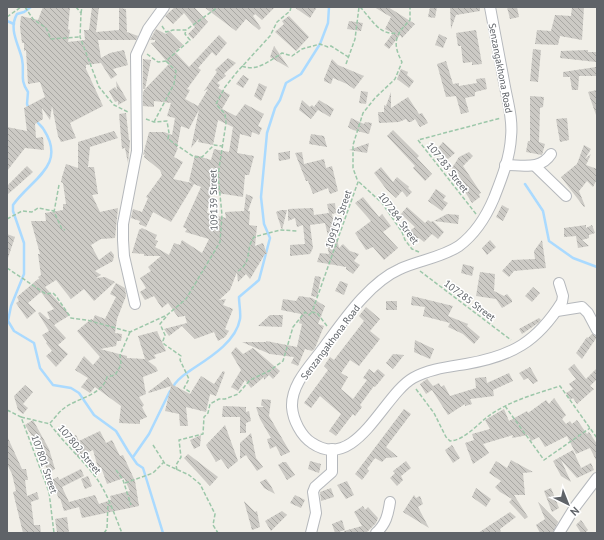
<svg xmlns="http://www.w3.org/2000/svg" width="604" height="540" font-family="'PT Sans',sans-serif">
	<style>
		.lines { fill: none; stroke-linecap: round; stroke-linejoin: round }
		.stream { stroke: #aadaff; stroke-width: 2.5 }
		.building { fill: url(#building-back-hatch); fill-rule: evenodd }
		.minor-casing { stroke: #b5b8bc; stroke-width: 12 }
		.path { stroke: #9cc7a9; stroke-width: 1.5; stroke-dasharray: 4 2; stroke-linecap: butt }
		.minor { stroke: #fff; stroke-width: 10 }
		.labels { text-anchor: middle; stroke-width: 3; stroke-linejoin: round; paint-order: stroke }
		.street-label { font-size: 10px; fill: #5f6368; stroke: #fff }
	</style>
	<defs>
		<pattern id="building-back-hatch" width="6" height="6" patternUnits="userSpaceOnUse"><rect width="6" height="6" fill="#cccac5"/><path d="M-1 5l2 2M0 0l6 6M5-1l2 2" fill="none" stroke="#a9a8a4"/></pattern>
	</defs>
	<rect width="100%" height="100%" fill="#f1efe8"/>
	<g class="lines">
		<!-- stream -->
		<g class="stream">
			<polyline points="7,21 14,24"/>
			<path d="M29 109 27 104 28 92C19 79 25 73 22 59 19 45 8 29 17 14L24 12 31 7"/>
			<path d="M36 120C38 124 42 126 44 130 67 166 31 179 13 205V211L24 243V274L11 306 8 321 14 331 34 343 40 368 53 385 71 388 79 393 94 415 116 431 128 451 137 464 143 468 163 533"/>
			<polyline points="525,184 543,211 549,241 573,258 597,267"/>
			<path d="M173 387C177 379 184 375 191 370 209 358 236 342 240 319 241 313 239 304 239 297L259 280 270 238 264 224 261 197 267 133 275 108 280 100 286 83 301 74 320 44 328 23 329 7"/>
			<polyline points="133,457 149,434 170,391"/>
		</g>
	</g>
	<!-- building -->
	<g class="building">
		<polygon points="43,7 70,7 68,29 70,30 68,42 85,40 84,30 89,30 92,7 99,7 96,32 119,30 119,8 126,9 127,32 138,36 136,40 98,40 101,58 110,53 124,50 128,65 113,69 117,75 111,79 101,63 86,65 86,69 103,106 70,123 76,138 61,142 58,136 52,106 50,120 42,108 43,119 35,124 36,138 43,137 44,150 25,148 7,171 7,127 27,131 24,108 45,97 40,82 28,84 26,50 24,51 24,43 22,43 20,27 21,16 38,20"/>
		<polygon points="175,7 194,7 208,22 193,39 188,34 195,27 184,13 173,24 165,16"/>
		<polygon points="204,7 275,7 262,20 255,14 253,16 261,28 259,30 246,19 236,31"/>
		<polygon points="294,7 317,7 310,18"/>
		<polygon points="374,7 388,7 415,24 402,38 400,35 389,49 384,45 393,33 385,29 391,17"/>
		<polygon points="430,7 437,7 435,18 428,17"/>
		<polygon points="450,7 480,7 480,11 456,15 451,29"/>
		<polygon points="507,7 517,7 519,17 510,19"/>
		<polygon points="572,7 584,7 582,40 560,36 558,45 535,44 537,30 551,31 555,15 571,16"/>
		<polygon points="289,16 309,37 296,51 275,32 284,24 282,21"/>
		<polygon points="349,21 363,23 361,31 347,29"/>
		<path d="M156 29 166 34 169 31 183 45 175 52 189 67 219 35 227 43 216 56 212 52 198 68 201 70 187 89 190 90 185 99 198 106 208 89 204 91 217 72 215 70 228 58 236 63 224 74 226 76 217 83 220 85 218 88 230 95 222 109 236 116 245 104 264 114 258 126 262 128 259 135 252 132 251 137 240 134 237 153 254 156 249 175H245L243 197 211 192 207 213 226 218 225 212 244 211 246 194 253 197 248 211H250L249 225 257 226 255 246 263 243 267 254H265L250 279 246 274 238 282 237 272 230 290 219 300 226 299 223 305 233 309 225 329 229 331 225 337 218 341 214 332 195 339 182 326 169 336 164 329 187 323 185 316 178 317 168 303 162 308 154 296 145 300 140 292 146 288 140 278 151 271 148 267 161 256H144V254L132 253 139 230 142 228 157 235 155 240 158 241 155 247 169 255 174 243 180 245 182 240 202 253 209 239 185 232 187 229 183 227 201 187 194 184 171 222 153 212 146 227 139 224 140 221 131 218 133 209 142 212 148 198 146 197 162 175 160 170 144 157 145 154 143 155 149 132H164L172 135 175 118 167 116 171 103 154 101V107L143 106V92L145 89H143V59L151 60 145 89 169 64 151 43 155 42V40H150ZM199 110 191 148 199 138 198 142 213 145 218 120 233 127 229 152 214 149 211 160 195 155 189 181 192 183 173 179 183 162 174 157 178 148H177L181 126 189 129Z"/>
		<polygon points="476,30 482,64 472,65 472,62 463,63 461,46 458,46 456,33"/>
		<polygon points="439,34 447,38 443,48 435,45"/>
		<polygon points="274,46 289,68 270,57"/>
		<polygon points="533,49 541,50 538,82 530,81"/>
		<polygon points="588,50 588,52 596,52 596,62 560,58 561,51"/>
		<polygon points="332,59 338,65 364,76 354,89 347,84 333,78 331,84 324,81 324,79"/>
		<polygon points="446,61 453,84 459,83 459,86 477,83 476,79 485,78 487,89 475,92 475,96 465,98 469,112 461,114 456,96 446,97 437,64"/>
		<polygon points="596,67 597,76 579,76 578,90 572,90 570,77 563,77 563,72"/>
		<polygon points="401,69 408,72 407,75 414,81 409,88 397,79"/>
		<polygon points="243,75 249,79 243,88 236,84"/>
		<polygon points="116,81 127,100 118,105 118,101 115,102 109,91 115,87 117,90"/>
		<polygon points="259,83 267,87 261,101 254,96"/>
		<polygon points="597,90 597,115 596,115 588,92"/>
		<polygon points="361,91 368,92 366,104 359,103"/>
		<polygon points="391,92 391,108 408,97 419,114 422,113 428,123 420,127 415,119 411,122 408,122 406,119 399,122 379,123 378,112 384,112 384,105 386,106"/>
		<polygon points="530,96 544,97 543,107 540,108 539,142 545,144 542,155 526,152 528,141 530,141"/>
		<polygon points="302,100 310,107 312,105 314,107 319,100 334,109 330,117 318,110 311,119 299,110"/>
		<polygon points="126,113 129,140 130,140 128,163 125,148 122,149 119,114"/>
		<polygon points="351,118 364,124 365,122 372,123 369,134 353,130 348,127"/>
		<polygon points="567,118 569,140 560,142 556,119"/>
		<polygon points="393,130 419,156 417,158 432,174 425,181 413,168 415,166 387,136"/>
		<polygon points="114,131 118,138 90,147 88,167 94,167 98,194 92,195 100,212 118,208 115,238 101,239 91,245 99,260 111,251 114,255 113,261 95,271 101,275 96,278 105,277 115,282 94,301 84,289 71,299 56,280 45,287 70,315 54,325 66,338 58,345 68,354 56,367 46,356 52,351 46,343 47,342 42,335 49,331 38,313 40,312 48,319 50,319 47,312 54,309 41,292 28,303 36,311 27,319 16,303 19,301 17,297 38,279 40,280 38,277 41,275 38,254 40,254 31,221 46,221 45,213 63,210 63,204 66,204 63,183 61,182 62,177 66,164 78,168 78,142"/>
		<polygon points="311,134 324,136 327,147 309,144"/>
		<polygon points="443,142 455,153 448,159 437,149"/>
		<polygon points="369,143 367,153 349,150"/>
		<polygon points="584,145 591,149 585,159 591,154 586,165 597,169 597,179 593,187 587,181 579,191 585,206 584,207 561,177 577,164"/>
		<polygon points="290,151 290,159 279,161 278,153"/>
		<polygon points="302,152 304,164 324,159 326,168 332,166 338,191 330,194 328,188 313,194 308,181 306,181 295,153"/>
		<polygon points="469,152 473,156 463,166 481,193 479,194 480,197 472,203 462,187 465,184 452,168 459,157"/>
		<polygon points="27,166 33,172 7,195 7,186"/>
		<polygon points="381,167 393,182 397,177 409,187 408,188 412,192 407,197 402,191 396,198 387,190 374,173"/>
		<polygon points="436,189 446,196 443,200 448,203 442,211 428,201"/>
		<polygon points="363,197 379,217 382,214 391,226 383,232 398,248 384,260 373,247 366,250 355,233 371,221 355,203"/>
		<polygon points="335,203 336,213 332,214 339,248 343,244 350,251 359,254 354,261 360,265 353,274 346,269 346,267 317,262 320,253 329,254 326,241 329,240 325,223 310,225 313,248 310,254 290,256 290,245 305,244 303,225 297,227 295,218 288,221 288,209 313,208 314,215 329,213 327,204"/>
		<polygon points="502,205 509,209 503,221 496,217"/>
		<polygon points="407,207 425,223 428,220 431,222 433,221 444,232 438,239 432,234 424,242 419,238 412,243 405,234 415,227 401,214"/>
		<polygon points="281,210 287,210 282,230 276,212"/>
		<polygon points="447,214 459,215 458,224 434,221"/>
		<polygon points="586,225 586,228 592,225 595,233 589,235 589,238 582,240 589,246 578,248 576,236 564,237 564,228"/>
		<polygon points="7,234 15,237 8,258 7,258"/>
		<polygon points="490,240 496,247 487,255 482,248"/>
		<polygon points="542,240 546,268 514,271 509,277 502,271 512,260 535,259 534,251"/>
		<polygon points="463,264 474,267 472,276 461,273"/>
		<polygon points="480,272 495,274 494,291 504,296 507,294 512,300 512,302 502,308 496,299 476,296"/>
		<polygon points="315,276 321,277 317,297 311,296"/>
		<polygon points="340,281 348,284 344,295 335,291"/>
		<polygon points="116,283 125,288 126,296 117,319 115,333 122,334 121,341 117,341 116,346 100,349 127,356 127,358 145,359 138,336 157,331 166,351 154,355 156,358 148,361 156,367 158,371 143,377 146,394 139,397 144,405 142,407 147,417 140,420 140,424 119,423 121,406 95,387 90,393 81,387 88,378 75,370 84,356 93,365 100,357 77,331 91,319 93,320 95,315 105,319 116,297 110,294"/>
		<polygon points="533,287 540,293 532,302 525,296"/>
		<polygon points="299,296 312,298 325,306 318,324 324,326 315,348 312,351 305,349 298,366 291,363 294,357 270,354 242,342 266,342 266,341 297,347 302,324 299,323 301,314 281,310 283,299 296,301"/>
		<polygon points="412,296 453,306 448,316 468,324 467,326 480,337 474,344 463,334 448,327 450,323 423,316 425,307 411,305"/>
		<rect x="386" y="301" width="11" height="9"/>
		<polygon points="366,307 380,319 370,331 380,339 359,366 350,360 341,373 348,377 341,389 353,399 367,380 363,378 369,369 374,373 378,369 385,375 375,387 374,386 360,405 362,407 355,416 353,414 336,436 329,431 341,414 320,396 311,408 304,403 328,370 324,366 330,357 334,360 364,321 359,316"/>
		<polygon points="270,315 283,315 282,327 258,326"/>
		<polygon points="539,318 541,320 538,323 522,334 519,329"/>
		<polygon points="592,334 597,337 582,359 576,353 587,337 588,338"/>
		<polygon points="415,340 434,349 430,359 414,352"/>
		<polygon points="236,347 243,354 253,348 280,371 273,379 269,375 264,380 264,377 251,388 245,380 238,391 231,387 241,370 231,353"/>
		<polygon points="393,354 404,355 393,369 386,363"/>
		<polygon points="574,364 586,379 597,368 597,379 590,386 594,389 577,404 573,398 570,400 566,393 573,389 569,384 576,379 568,369"/>
		<polygon points="530,367 538,381 533,384 528,378 524,380 519,373"/>
		<polygon points="223,371 225,372 216,396 210,394 206,412 186,407 188,426 180,426 179,414 165,411 171,386 149,393 148,392 168,377 173,385 190,394 201,376 214,384"/>
		<polygon points="509,373 513,381 493,390 494,396 470,399 472,404 465,406 465,404 448,415 432,390 426,394 420,384 427,379 433,386 439,383 441,387 444,385 450,396 476,388 475,378 486,377 487,383"/>
		<polygon points="25,385 33,392 23,404 28,408 23,414 18,410 14,396"/>
		<polygon points="554,398 566,415 562,419 566,424 570,421 572,424 577,420 587,434 589,432 597,444 597,462 590,448 576,454 567,436 545,447 539,437 531,441 528,435 512,438 513,435 483,444 489,453 473,464 465,443 474,440 472,434 490,429 485,420 504,409 509,421 527,411 528,413 546,400 549,404"/>
		<polygon points="262,399 271,400 269,416 290,452 281,456 276,446 270,449 267,439 271,438 260,419 256,407 264,407 261,405"/>
		<polygon points="223,406 246,407 246,412 249,411 251,421 246,423 246,433 240,433 240,417 222,417"/>
		<polygon points="404,409 411,414 386,447 398,457 386,458 382,462 375,458 367,469 369,471 362,480 355,474"/>
		<polygon points="33,420 49,449 55,469 48,473 39,447 25,425"/>
		<polygon points="225,425 238,461 228,469 221,459 216,462 206,445"/>
		<polygon points="100,431 106,443 112,440 120,456 123,455 135,481 139,506 82,518 79,507 64,511 60,498 59,499 51,480 58,477 59,480 81,469 84,476 62,487 69,502 95,495 99,504 111,500 110,496 130,491 124,478 107,484 101,467 98,468 93,450 78,457 68,440 76,435 79,441"/>
		<polygon points="251,433 256,458 263,467 257,471 246,455 240,459 240,443"/>
		<polygon points="201,435 200,446 194,449 190,440"/>
		<polygon points="7,436 22,469 26,469 28,480 25,480 27,496 37,492 39,499 31,502 34,525 40,525 41,533 23,533 13,492 16,491 12,474 7,464"/>
		<polygon points="452,445 460,458 453,463 445,450"/>
		<polygon points="573,450 581,468 591,463 594,470 577,478 561,460 571,482 561,476 553,461"/>
		<polygon points="188,454 218,477 210,486 184,458"/>
		<polygon points="511,460 533,472 523,473 525,495 514,495 528,517 525,519 509,502 512,499 500,492 495,487 501,481 489,473 496,461 507,468"/>
		<polygon points="310,461 321,464 319,473 308,469"/>
		<polygon points="406,461 411,468 401,476 403,480 397,486 390,478 395,473 393,471"/>
		<polygon points="283,462 286,462 295,475 287,480 278,465"/>
		<polygon points="88,476 92,486 85,489 81,479"/>
		<polygon points="266,479 271,486 275,494 264,488 260,482"/>
		<polygon points="347,481 354,495 346,499 337,485"/>
		<polygon points="331,488 334,497 321,501 320,492"/>
		<polygon points="476,488 491,499 486,507 472,497"/>
		<polygon points="551,488 559,508 552,512 544,491"/>
		<polygon points="295,495 305,500 301,508 290,503"/>
		<polygon points="414,495 416,498 420,496 423,504 418,507 429,528 403,512"/>
		<polygon points="244,501 255,512 257,511 260,527 252,530"/>
		<polygon points="538,502 558,522 553,533 540,533 536,525 545,519"/>
		<polygon points="363,506 365,510 368,507 378,518 376,523 366,533 344,533 344,531 362,526 354,512"/>
		<polygon points="282,511 287,515 271,531 265,521"/>
		<polygon points="510,512 516,517 500,529 501,533 478,533"/>
		<polygon points="67,517 69,533 57,532 55,519"/>
		<polygon points="342,520 345,530 335,533 332,524"/>
		<polygon points="581,520 588,530 585,533 581,533 576,525"/>
	</g>
	<g class="lines">
		<defs>
			<g id="minor">
				<path d="M490 7C495 34 500 60 505 87 508 103 513 120 511 137 510 158 501 180 494 198 486 217 475 234 459 246 441 258 419 260 400 269 368 283 342 323 321 351 309 367 291 385 292 407 293 420 301 436 312 443 356 473 383 395 413 378 429 369 448 367 466 364 512 356 537 342 562 302L563 296 559 283"/>
				<path d="M505 165C523 165 541 170 551 154"/>
				<polyline points="535,166 566,196"/>
				<polyline points="135,304 124,256 123,240 123,224 137,151 136,55 148,29 164,7"/>
				<polyline points="557,311 582,307 588,313 597,330"/>
				<polyline points="311,533 316,513 313,492 315,487 332,472 332,449"/>
				<path d="M376 533C386 524 388 515 390 502"/>
				<polyline points="559,533 575,507 597,478"/>
			</g>
		</defs>
		<!-- minor casing -->
		<use href="#minor" class="minor-casing"/>
		<!-- path -->
		<g class="path">
			<polyline points="25,7 33,19 46,28 51,39 80,37"/>
			<polyline points="76,7 81,13 80,37 99,87 114,105 128,112"/>
			<path d="M360 7C371 18 379 36 397 33"/>
			<polyline points="81,13 82,7"/>
			<polyline points="7,17 21,7"/>
			<polyline points="162,26 166,32 173,30 186,30 218,7"/>
			<polyline points="147,54 158,62 166,61"/>
			<polyline points="346,64 355,39 359,7"/>
			<path d="M242 66C257 72 269 61 282 53L292 56 302 49 320 44 328 47 331 46 350 58"/>
			<polyline points="146,119 154,122 167,121 169,133 168,139 194,157 202,157 214,145 222,146"/>
			<polyline points="154,122 174,84 176,71 166,61 190,40 185,34 186,30"/>
			<polyline points="359,182 382,203 402,232 405,240 412,249 419,252"/>
			<polyline points="59,185 54,212 62,229 65,230"/>
			<polyline points="476,214 418,140 501,118"/>
			<polyline points="7,219 22,211 32,212 38,208 54,211"/>
			<polyline points="7,268 46,294 53,293 56,296 71,318 87,320 130,332 167,315 186,299 220,242 222,215 218,175 226,123 225,114 216,104 225,87 237,72 270,36 277,22 290,11 291,7"/>
			<path d="M238 271C253 261 245 249 254 237L280 230 298 231"/>
			<polyline points="420,271 511,340"/>
			<polyline points="166,317 160,324 165,335 163,341 164,344 181,356 180,360 189,379 184,388 190,392"/>
			<path d="M327 326 317 313 312 312 358 182 353 168V145L363 113 375 98 395 79 402 62C392 43 395 35 410 20V7"/>
			<path d="M416 389 434 413 446 437 450 441C464 440 476 426 486 418 506 402 535 394 560 386L597 438"/>
			<polyline points="505,406 544,460 590,428"/>
			<polyline points="7,410 21,417 49,492 54,533"/>
			<path d="M21 417 50 424C63 442 80 457 94 475 107 491 114 514 122 533"/>
			<path d="M50 423C54 419 58 413 63 409 76 398 102 396 107 377L115 375 121 365 120 355 130 332"/>
			<polyline points="153,445 165,464 189,475 200,484 215,514 213,525 218,533"/>
			<polyline points="116,470 123,480 131,505"/>
			<polyline points="177,470 176,465 181,457 179,440 203,434 204,417 208,413 210,404 219,399 225,399 238,394 250,380 269,371 283,361 293,327 305,312 309,315 312,312"/>
			<polyline points="125,483 153,473 164,462"/>
			<polyline points="104,533 107,529 108,503"/>
		</g>
		<!-- minor -->
		<use href="#minor" class="minor"/>
	</g>
	<g class="labels">
		<!-- street labels -->
		<g class="street-label">
			<text transform="translate(501 68) rotate(79)" y="4">Senzangakhona Road</text>
			<text transform="translate(448 167) rotate(52)" y="4">107283 Street</text>
			<text transform="translate(213 200) rotate(-91)" y="4">109139 Street</text>
			<text transform="translate(399 218) rotate(54)" y="4">107284 Street</text>
			<text transform="translate(338 219) rotate(-71)" y="4">109153 Street</text>
			<text transform="translate(470 300) rotate(37)" y="4">107285 Street</text>
			<text transform="translate(330 342) rotate(-53)" y="4">Senzangakhona Road</text>
			<text transform="translate(80 449) rotate(50)" y="4">107802 Street</text>
			<text transform="translate(45 464) rotate(71)" y="4">107801 Street</text>
		</g>
	</g>
	<!-- border -->
	<rect width="604" height="540" fill="none" stroke="#5f6368" stroke-width="16"/>
	<!-- north arrow -->
	<g transform="translate(568 504) rotate(137)" stroke="#ffffff" stroke-width="3" paint-order="stroke">
	<path d="M0-3L7 15L0 10L-7 15Z" fill="#5f6368"/>
	<text y="-6" font-size="11" font-weight="bold" text-anchor="middle" fill="#5f6368">N</text>
	</g>
</svg>
